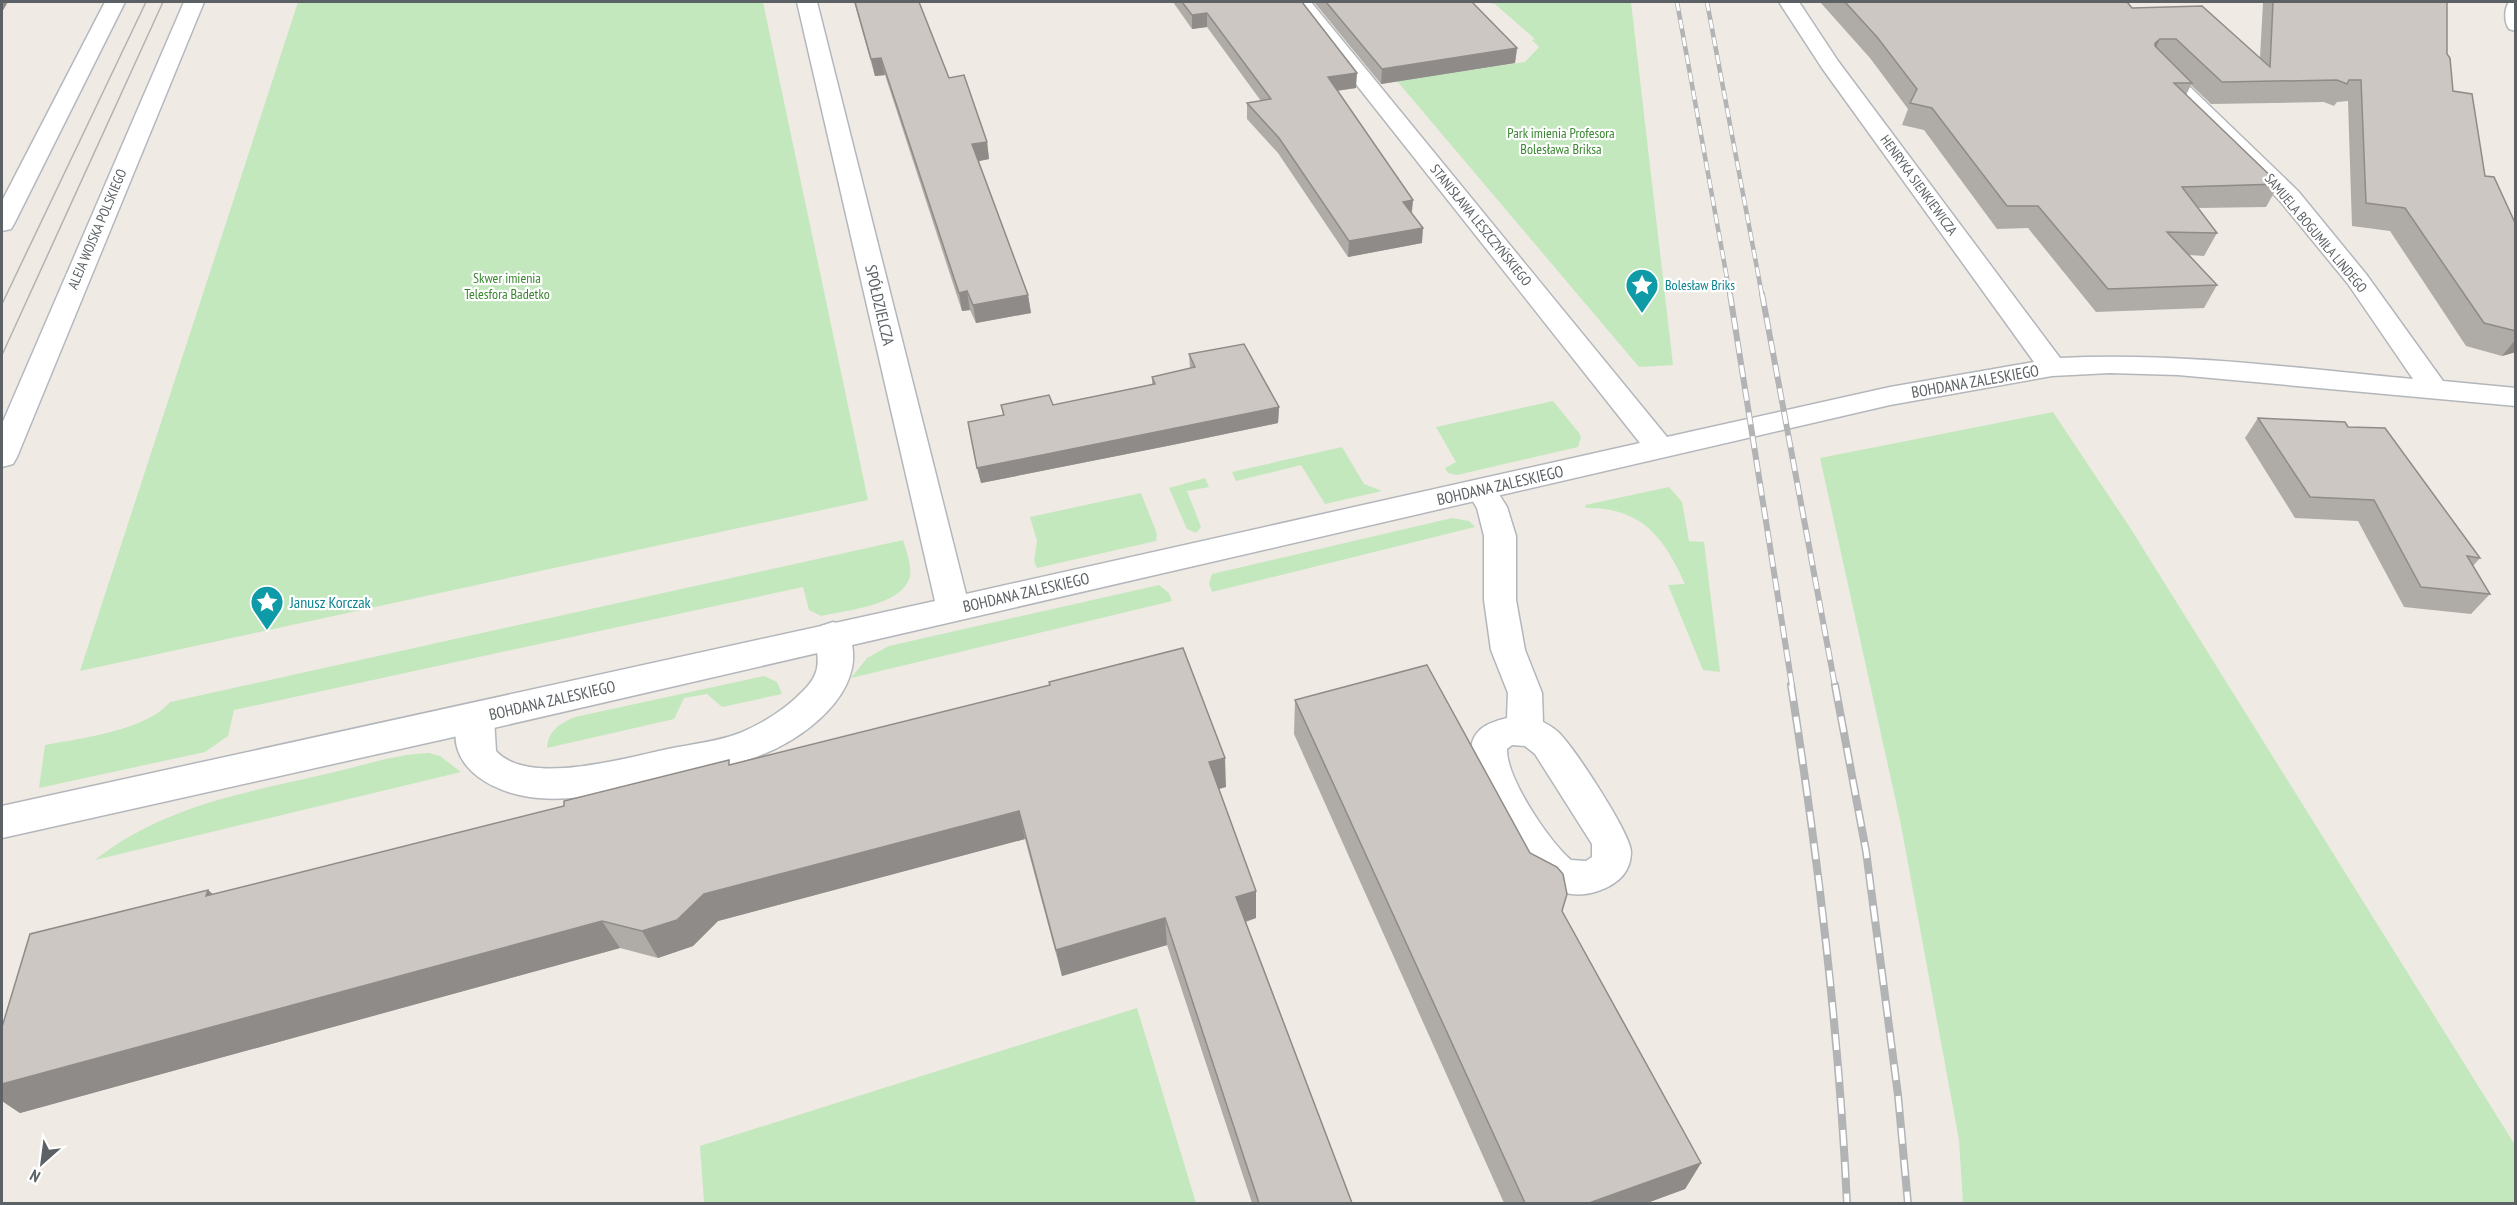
<svg xmlns="http://www.w3.org/2000/svg" width="2517" height="1205" font-family="'PT Sans Narrow',sans-serif">
	<style>
		.green { fill: #c4e8be }
		.lines { fill: none; stroke-linecap: round; stroke-linejoin: round }
		.lane-casing { stroke: #b3b7bb; stroke-width: 3 }
		.street-casing { stroke: #b3b7bb; stroke-width: 3 }
		.secondary-casing { stroke: #b4b9be; stroke-width: 3 }
		.lane { fill: #fff; fill-rule: evenodd }
		.street { fill: #fff; fill-rule: evenodd }
		.secondary { fill: #fff; fill-rule: evenodd }
		.tram { stroke: #b2b3b4; stroke-width: 1.5 }
		.rail-far2-casing { stroke: #b2b3b4; stroke-width: 4.5 }
		.rail-far1-casing { stroke: #b2b3b4; stroke-width: 6 }
		.rail-casing { stroke: #b2b3b4; stroke-width: 8 }
		.rail-far2 { stroke: #fff; stroke-width: 3; stroke-dasharray: 9; stroke-linecap: butt }
		.rail-far1 { stroke: #fff; stroke-width: 4; stroke-dasharray: 12; stroke-linecap: butt }
		.rail { stroke: #fff; stroke-width: 5; stroke-dasharray: 16; stroke-linecap: butt }
		.wall { fill: #afaba7 }
		.shaded-wall { fill: #8f8b88 }
		.building { fill: #ccc7c2; stroke: #8f8b88; stroke-width: 1.5 }
		.labels { text-anchor: middle; stroke-width: 4.5; stroke-linejoin: round; paint-order: stroke }
		.far-park-label { font-size: 14px; fill: #3a8630; stroke: #fff }
		.far-street-label { font-size: 14px; fill: #5b6164; stroke: #fff }
		.far-culture-label { font-size: 14px; fill: #0d838f; stroke: #fff; text-anchor: start }
		.street-label { font-size: 16px; fill: #5b6164; stroke: #fff }
		.culture-label { font-size: 16px; fill: #0d838f; stroke: #fff; text-anchor: start }
	</style>
	<rect width="100%" height="100%" fill="#efeae3"/>
	<!-- green -->
	<g class="green">
		<polygon points="298,2 763,2 868,500 80,671"/>
		<polygon points="1484,2 1631,2 1673,365 1639,367 1397,81 1525,62 1539,47 1532,40 1535,39 1495,4"/>
		<polygon points="1553,401 1579,433 1581,437 1578,447 1457,475 1448,473 1445,468 1456,462 1436,427"/>
		<polygon points="2053,412 2129,526 2515,1145 2515,1203 1963,1203 1959,1140 1900,820 1820,458"/>
		<polygon points="1342,447 1364,484 1382,491 1325,504 1301,465 1236,481 1232,472"/>
		<polygon points="1205,478 1209,487 1187,491 1201,527 1196,533 1187,529 1169,488"/>
		<path d="M1669 487 1682 502 1689 541 1704 542 1720 672 1703 670 1668 585 1685 584C1664 537 1641 507 1586 508L1585 505Z"/>
		<polygon points="1141,493 1157,534 1156,541 1037,568 1034,561 1037,541 1030,517"/>
		<polygon points="1452,518 1469,521 1475,527 1212,592 1209,584 1212,574"/>
		<path d="M903 540C906 550 912 565 910 576 903 606 846 610 821 616L809 610 803 587 234 710 228 736 205 752 39 788 45 745C81 738 145 731 170 702Z"/>
		<polygon points="1159,585 1169,593 1172,601 851,678 867,658 889,646"/>
		<path d="M764 676 777 682 782 694 722 707 707 694 684 698 674 719 547 748C548 731 560 723 575 717Z"/>
		<path d="M429 753 440 756 461 772 95 860C165 805 246 793 330 773 362 766 396 754 429 753Z"/>
		<polygon points="1137,1008 1196,1203 704,1203 700,1146"/>
	</g>
	<g class="lines">
		<defs>
			<g id="lane">
				<path d="M1481 480 1492 483 1507 507 1516 536V600L1525 650 1542 693 1543 722C1549 725 1557 730 1561 735 1576 751 1631 834 1631 852 1631 873 1616 885 1598 891 1580 897 1562 895 1546 885 1527 876 1477 787 1472 765 1470 758 1470 750 1472 743 1477 726 1492 722 1507 718L1508 693 1491 650 1484 600V536L1477 508 1466 490 1470 483ZM1512 745 1525 746 1535 754 1592 844V857L1586 861 1571 860C1549 841 1506 778 1507 749Z"/>
				<path d="M833 622 845 626C876 682 812 734 766 753 733 767 698 772 664 780 620 790 569 805 524 796 481 788 438 757 463 708L476 704 489 708 494 718 496 751C529 788 631 756 673 748 695 744 719 741 740 733 764 723 787 708 805 689 830 663 808 649 821 626Z"/>
			</g>
			<g id="street">
				<path d="M797 2H817L966 594 1640 443 1291 2H1311L1667 437 1890 387 2034 362 1822 68 1779 2H1799L1838 61 2060 358C2178 352 2295 368 2413 379L2348 284 2280 201 2150 70 2146 66 2150 62H2164L2298 191 2366 274 2443 381 2516 388V406L2178 375 2110 373 2052 376 1890 405 476 732 2 838V806L935 601Z"/>
				<path d="M2509 2H2516V31L2509 29C2504 22 2504 9 2509 2Z"/>
			</g>
			<g id="secondary">
				<polygon points="105,2 125,2 14,224 11,229 2,231 2,201"/>
				<polygon points="184,2 204,2 17,457 13,464 2,467 2,424"/>
			</g>
		</defs>
		<!-- lane casing -->
		<use href="#lane" class="lane-casing"/>
		<!-- street casing -->
		<use href="#street" class="street-casing"/>
		<!-- secondary casing -->
		<use href="#secondary" class="secondary-casing"/>
		<!-- lane -->
		<use href="#lane" class="lane"/>
		<!-- street -->
		<use href="#street" class="street"/>
		<!-- secondary -->
		<use href="#secondary" class="secondary"/>
		<!-- tram -->
		<g class="tram">
			<polyline points="2,304 146,2"/>
			<polyline points="2,355 163,2"/>
		</g>
		<defs>
			<g id="rail-far2">
				<polyline points="1677,2 1730,295"/>
				<polyline points="1707,2 1762,295"/>
			</g>
			<g id="rail-far1">
				<polyline points="1730,294 1792,686"/>
				<polyline points="1762,294 1835,686"/>
			</g>
			<g id="rail">
				<path d="M1791 685C1818 857 1839 1030 1847 1204"/>
				<polyline points="1835,685 1866,851 1898,1095 1908,1204"/>
			</g>
		</defs>
		<!-- rail-far2 casing -->
		<use href="#rail-far2" class="rail-far2-casing"/>
		<!-- rail-far1 casing -->
		<use href="#rail-far1" class="rail-far1-casing"/>
		<!-- rail casing -->
		<use href="#rail" class="rail-casing"/>
		<!-- rail-far2 -->
		<use href="#rail-far2" class="rail-far2"/>
		<!-- rail-far1 -->
		<use href="#rail-far1" class="rail-far1"/>
		<!-- rail -->
		<use href="#rail" class="rail"/>
	</g>
	<!-- wall -->
	<g class="wall">
		<polygon points="854,2 919,2 949,78 987,142 989,159 978,161 1028,295 1031,313 976,323 970,310 962,311 885,75 875,76"/>
		<polygon points="1173,2 1302,2 1356,88 1337,91 1413,200 1412,213 1422,243 1348,257 1278,153 1247,119 1247,103 1261,101 1207,27 1192,29"/>
		<polygon points="1314,2 1472,2 1517,48 1515,63 1381,84"/>
		<polygon points="1820,2 2127,2 2132,8 2260,58 2263,3 2264,2 2273,2 2447,54 2453,91 2485,176 2516,225 2516,352 2502,356 2466,346 2390,231 2352,226 2348,101 2337,102 2334,106 2324,102 2211,104 2191,85 2186,95 2279,184 2266,207 2198,208 2217,233 2204,256 2189,255 2217,285 2204,308 2096,312 2028,228 1997,229 1924,130 1902,125 1908,109 1870,58"/>
		<polygon points="1189,354 1279,407 1278,423 1177,444 981,483 968,422 1003,415 1001,405 1053,405 1152,384 1152,377 1190,368"/>
		<polygon points="2258,418 2348,427 2480,558 2473,566 2490,594 2471,614 2404,607 2358,521 2295,518 2245,438"/>
		<polygon points="1049,682 1226,787 1219,789 1256,891 1256,918 1246,922 1352,1203 1252,1203 1167,945 1062,976 1025,839 718,921 693,946 658,958 620,948 20,1113 2,1101 2,1027 208,890 213,894 1049,685"/>
		<polygon points="1295,700 1562,911 1701,1163 1685,1189 1647,1203 1504,1203 1294,734"/>
	</g>
	<!-- shaded-wall -->
	<g class="shaded-wall">
		<polygon points="2,2 8,2 2,12"/>
		<polygon points="1207,13 1207,27 1192,29 1192,15"/>
		<polygon points="2160,39 2150,60 2155,43"/>
		<polygon points="1517,48 1515,63 1381,84 1382,69"/>
		<polygon points="881,58 885,75 875,76 871,59"/>
		<polygon points="1357,73 1356,88 1327,92 1328,77"/>
		<polygon points="987,142 989,159 975,162 972,144"/>
		<polygon points="1413,200 1411,215 1403,202"/>
		<polygon points="1423,228 1422,243 1348,257 1349,241"/>
		<polygon points="967,291 970,310 962,311 959,293"/>
		<polygon points="1028,295 1031,313 976,323 973,305"/>
		<polygon points="2516,339 2516,352 2502,356"/>
		<polygon points="1279,407 1278,423 1177,444 981,483 977,468"/>
		<polygon points="1225,758 1226,787 1210,791 1209,762"/>
		<polygon points="1019,811 1025,839 718,921 693,946 658,958 642,931 704,894"/>
		<polygon points="208,890 236,917 206,896"/>
		<polygon points="1256,891 1256,918 1237,924 1236,897"/>
		<polygon points="1165,918 1167,945 1062,976 1056,950"/>
		<polygon points="602,921 620,948 20,1113 2,1101 2,1084"/>
		<polygon points="1701,1163 1685,1189 1647,1203 1589,1203"/>
	</g>
	<!-- building -->
	<g class="building">
		<polygon points="855,2 919,2 949,78 964,75 987,142 972,144 1028,295 973,305 967,291 959,293 881,58 871,59"/>
		<polygon points="1182,2 1302,2 1357,73 1328,77 1413,200 1403,202 1423,228 1349,241 1279,138 1247,103 1271,99 1207,13 1192,15"/>
		<polygon points="1326,2 1472,2 1517,48 1382,69"/>
		<polygon points="1845,2 2127,2 2132,8 2202,6 2270,67 2273,2 2447,2 2447,54 2450,58 2453,91 2472,94 2485,176 2494,177 2516,225 2516,331 2484,323 2405,208 2366,203 2361,80 2349,80 2347,84 2337,80 2222,82 2176,39 2160,39 2155,43 2155,46 2192,83 2174,83 2279,184 2182,187 2217,233 2167,232 2217,285 2108,289 2038,206 2007,206 1932,108 1910,103 1917,89 1877,37"/>
		<polygon points="1244,344 1279,407 1176,428 977,468 968,422 1004,415 1001,405 1049,395 1053,405 1155,384 1152,377 1195,367 1189,354"/>
		<polygon points="2258,418 2345,422 2348,427 2385,428 2480,558 2467,556 2490,594 2421,587 2374,500 2310,497"/>
		<polygon points="1183,648 1225,758 1209,762 1256,891 1236,897 1352,1203 1259,1203 1165,918 1056,950 1019,811 704,894 677,920 642,931 602,921 2,1084 2,1027 30,934 208,890 206,896 564,806 564,801 729,760 729,765 1050,685 1049,682"/>
		<polygon points="1427,665 1530,853 1557,867 1563,874 1567,894 1562,911 1701,1163 1589,1203 1525,1203 1295,700"/>
	</g>
	<!-- icons -->
	<defs>
		<symbol id="sight-pin" viewBox="-11 -11 22 30"><path d="M0 17L-7.5 6A9.5 9.5 0 1 1 7.5 6Z" fill="#0f9aa8" stroke="#fff"/><path d="M0-6L1.8-2.2L6-1.7L2.9 1.2L3.7 5.4L0 3.3L-3.7 5.4L-2.9 1.2L-6-1.7L-1.8-2.2Z" fill="#fff"/></symbol>
	</defs>
	<g fill-rule="evenodd">
		<use href="#sight-pin" x="1623" y="266" width="38" height="52"/>
		<use href="#sight-pin" x="248" y="583" width="38" height="52"/>
	</g>
	<g class="labels">
		<!-- far-park labels -->
		<g class="far-park-label">
			<text x="1561" y="138">Park imienia Profesora<tspan x="1561" dy="16">Bolesława Briksa</tspan></text>
			<text x="507" y="283">Skwer imienia<tspan x="507" dy="16">Telesfora Badetko</tspan></text>
		</g>
		<!-- far-street labels -->
		<g class="far-street-label">
			<text transform="translate(1919 185) rotate(54)" y="5">HENRYKA SIENKIEWICZA</text>
			<text transform="translate(1481 225) rotate(51)" y="5">STANISŁAWA LESZCZYŃSKIEGO</text>
			<text transform="translate(97 229) rotate(-67)" y="5">ALEJA WOJSKA POLSKIEGO</text>
			<text transform="translate(2316 233) rotate(50)" y="5">SAMUELA BOGUMIŁA LINDEGO</text>
		</g>
		<!-- far-culture labels -->
		<g class="far-culture-label">
			<text x="1665" y="290">Bolesław Briks</text>
		</g>
		<!-- street labels -->
		<g class="street-label">
			<text transform="translate(880 305) rotate(77)" y="6">SPÓŁDZIELCZA</text>
			<text transform="translate(1975 381) rotate(-10)" y="6">BOHDANA ZALESKIEGO</text>
			<text transform="translate(1500 485) rotate(-13)" y="6">BOHDANA ZALESKIEGO</text>
			<text transform="translate(1026 592) rotate(-13)" y="6">BOHDANA ZALESKIEGO</text>
			<text transform="translate(552 700) rotate(-13)" y="6">BOHDANA ZALESKIEGO</text>
		</g>
		<!-- culture labels -->
		<g class="culture-label">
			<text x="290" y="608">Janusz Korczak</text>
		</g>
	</g>
	<!-- border -->
	<rect width="2517" height="1205" fill="none" stroke="#5b6164" stroke-width="6"/>
	<!-- north arrow -->
	<g transform="translate(42 1163) rotate(208)" stroke="#ffffff" stroke-width="4.5" paint-order="stroke">
	<path d="M0-4.5L10 22L0 15L-10 22Z" fill="#5b6164"/>
	<text y="-9" font-size="16" font-weight="bold" text-anchor="middle" fill="#5b6164">N</text>
	</g>
</svg>
